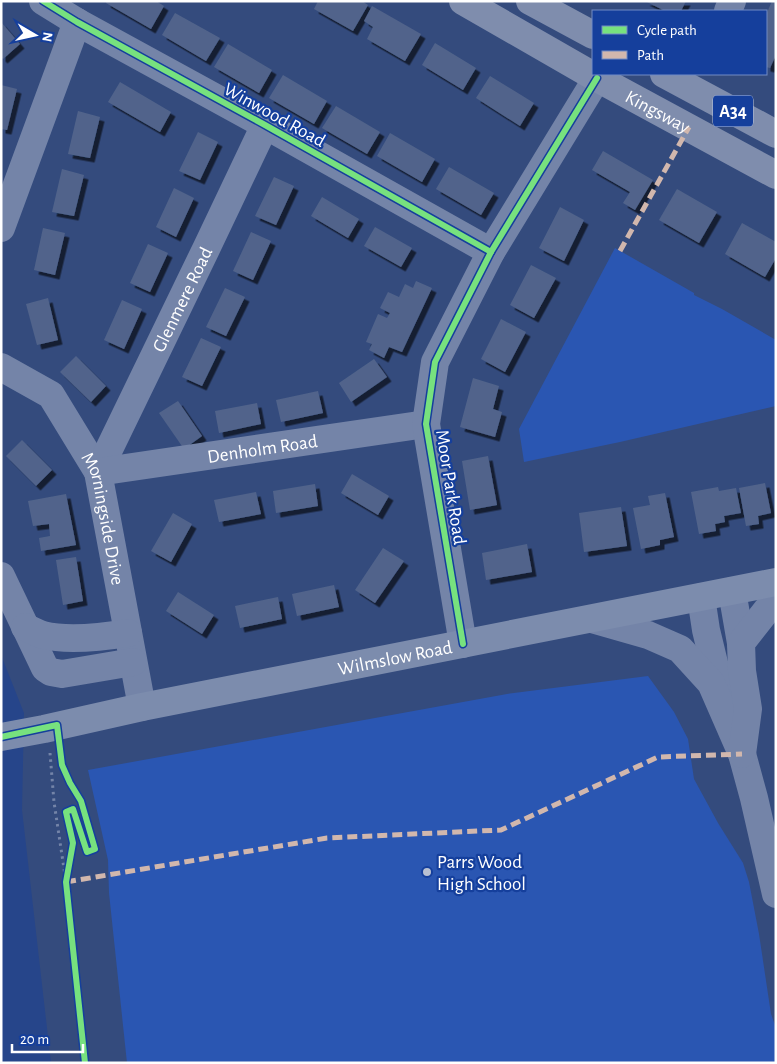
<svg xmlns="http://www.w3.org/2000/svg" width="777" height="1064" font-family="'Alegreya Sans',sans-serif">
	<style>
		.green { fill: #2a56b2 }
		.water { fill: #26458a }
		.building { fill: #51648b; filter: url(#shadow) }
		.lines { fill: none; stroke-linecap: round; stroke-linejoin: round }
		.path { stroke: #7484a8; stroke-width: 3; stroke-dasharray: 2.5 4; stroke-linecap: butt }
		.minor { stroke: #7484a8; stroke-width: 28 }
		.major { stroke: #7c8cad; stroke-width: 28 }
		.highway { stroke: #7f8dad; stroke-width: 28 }
		.quiet { stroke: #d1b7ad; stroke-width: 5; stroke-dasharray: 10 5; stroke-linecap: butt }
		.cycleway-casing { stroke: #153f9c; stroke-width: 9 }
		.cycleway { stroke: #77e17e; stroke-width: 6 }
		.poi-dot { fill: #b8c0d2; stroke: #153f9c; stroke-width: 2 }
		.labels { text-anchor: middle; stroke-width: 4.5; stroke-linejoin: round; paint-order: stroke }
		.shield { fill: #153f9c; stroke: #b9c5e1; stroke-width: 1 }
		.shield-label { font-size: 18px; font-weight: bold; fill: #fff }
		.street-label { font-size: 19px; fill: #fff; stroke: #153f9c }
		.poi-label { font-size: 19px; fill: #fff; stroke: #153f9c; text-anchor: start }
	</style>
	<defs>
		<filter id="shadow"><feDropShadow dx="4.5" dy="4.5" stdDeviation="0" flood-color="#0009"/></filter>
	</defs>
	<rect width="100%" height="100%" fill="#344b7d"/>
	<!-- green -->
	<g class="green">
		<polygon points="615,248 694,293 694,295 722,309 776,340 776,406 620,442 524,462 519,429"/>
		<polygon points="648,676 674,712 688,739 694,779 718,823 743,863 749,882 759,934 771,1014 776,1028 776,1063 127,1063 109,893 108,860 88,770 507,694"/>
	</g>
	<!-- water -->
	<polygon class="water" points="1,655 24,713 22,810 51,1063 1,1063"/>
	<!-- building -->
	<g class="building">
		<polygon points="107,1 156,1 164,6 151,29 106,3"/>
		<polygon points="318,1 362,1 368,5 353,31 314,9"/>
		<polygon points="645,1 686,1 681,11 665,11"/>
		<polygon points="772,1 776,1 776,55 770,68 766,67 766,15"/>
		<polygon points="372,6 421,34 405,61 367,39 373,27 364,21"/>
		<polygon points="175,13 220,38 206,61 162,35"/>
		<polygon points="1,22 20,44 3,59 1,57"/>
		<polygon points="435,43 476,68 463,90 422,65"/>
		<polygon points="228,44 272,70 259,93 214,67"/>
		<polygon points="283,75 327,101 314,124 269,98"/>
		<polygon points="490,76 534,103 520,126 476,98"/>
		<polygon points="120,82 171,112 160,132 108,102"/>
		<polygon points="1,85 17,89 7,130 1,129"/>
		<polygon points="336,106 380,132 367,154 322,128"/>
		<polygon points="78,111 100,117 90,158 68,154"/>
		<polygon points="198,132 218,142 200,180 179,171"/>
		<polygon points="390,133 435,159 422,182 377,156"/>
		<polygon points="603,151 653,180 635,210 623,203 630,192 592,170"/>
		<polygon points="449,167 494,193 481,215 436,189"/>
		<polygon points="62,169 84,175 74,216 52,212"/>
		<polygon points="274,177 294,186 276,225 255,216"/>
		<polygon points="174,188 194,198 176,237 156,227"/>
		<polygon points="677,189 717,212 699,243 659,220"/>
		<polygon points="322,197 359,219 348,238 311,216"/>
		<polygon points="560,207 584,220 564,261 539,248"/>
		<polygon points="742,223 776,242 776,258 765,277 725,254"/>
		<polygon points="375,227 412,248 401,267 364,246"/>
		<polygon points="43,228 65,233 55,275 34,270"/>
		<polygon points="251,232 271,241 253,280 233,271"/>
		<polygon points="148,244 168,253 150,292 130,283"/>
		<polygon points="531,265 556,278 534,318 510,305"/>
		<polygon points="416,281 432,288 402,352 389,347 384,358 369,350 372,344 366,342 378,314 387,318 390,313 380,308 388,292 399,297 405,284 413,288"/>
		<polygon points="225,288 245,297 226,336 206,327"/>
		<polygon points="48,298 58,340 37,345 26,304"/>
		<polygon points="122,300 142,309 124,349 104,340"/>
		<polygon points="501,319 526,332 505,372 481,359"/>
		<polygon points="201,338 221,347 202,386 182,377"/>
		<polygon points="76,356 106,386 91,402 60,372"/>
		<polygon points="374,359 387,377 351,402 339,383"/>
		<polygon points="473,378 499,386 493,409 502,412 495,437 460,427"/>
		<polygon points="318,391 323,413 281,422 276,400"/>
		<polygon points="178,401 202,436 184,449 159,413"/>
		<polygon points="257,403 261,424 219,433 215,411"/>
		<polygon points="22,440 52,470 36,486 6,456"/>
		<polygon points="488,456 497,505 470,510 462,461"/>
		<polygon points="352,474 389,496 378,515 341,493"/>
		<polygon points="765,483 771,513 758,516 759,524 746,526 739,488"/>
		<polygon points="315,484 318,506 276,513 273,491"/>
		<polygon points="718,487 719,491 736,488 741,513 724,516 725,522 715,524 716,531 699,534 691,492"/>
		<polygon points="256,492 261,514 219,522 214,500"/>
		<polygon points="665,493 674,537 660,540 660,545 641,549 633,508 650,505 648,496"/>
		<polygon points="66,494 76,545 41,551 39,538 50,536 49,524 33,526 28,501"/>
		<polygon points="621,507 627,546 584,552 579,513"/>
		<polygon points="173,513 192,524 171,562 151,551"/>
		<polygon points="527,544 532,572 486,580 482,553"/>
		<polygon points="383,548 404,561 375,603 355,590"/>
		<polygon points="76,557 83,601 63,605 56,560"/>
		<polygon points="334,585 339,607 297,616 292,594"/>
		<polygon points="178,592 214,615 202,634 166,611"/>
		<polygon points="278,597 282,619 240,628 235,606"/>
	</g>
	<g class="lines">
		<!-- path -->
		<polyline class="path" points="50,753 54,802 66,882"/>
		<!-- minor -->
		<g class="minor">
			<polyline points="43,1 77,22 265,125 491,252"/>
			<polyline points="728,11 732,1"/>
			<polyline points="1,228 77,22"/>
			<path id="s1" d="M1 367 51 395 98 472 142 707"/>
			<path id="s2" d="M98 472 207 247 265 125"/>
			<path id="s3" d="M98 472 426 424"/>
			<polyline points="1,576 45,668 51,672 62,674 133,662"/>
			<polyline points="732,591 741,643"/>
			<polyline points="701,597 706,630 721,692"/>
			<polyline points="592,619 648,635 680,649 711,683 742,754 754,798 776,894"/>
			<path d="M25 627C31 630 37 633 43 635 67 641 103 637 128 633"/>
			<polyline points="463,644 426,424 435,362 491,252 597,78"/>
			<polyline points="742,754 748,709 742,671 741,643 766,611 776,603"/>
		</g>
		<!-- major -->
		<path class="major" id="s4" d="M1 737 44 729 142 707 776 582"/>
		<!-- highway -->
		<g class="highway">
			<path id="s5" d="M463 1 597 78 776 175"/>
			<polyline points="530,1 593,35"/>
			<polyline points="664,74 776,134"/>
		</g>
		<!-- quiet -->
		<g class="quiet">
			<polyline points="620,251 689,127"/>
			<polyline points="66,882 327,838 501,830 658,757 742,754"/>
		</g>
		<defs>
			<g id="cycleway">
				<polyline points="43,1 77,22 265,125 491,252"/>
				<polyline points="463,644 426,424 435,362 491,252 597,78"/>
				<polyline points="1,737 57,725 62,765 70,783 81,801 95,849 87,852 73,809 66,812 73,843 66,882 85,1063"/>
			</g>
		</defs>
		<!-- cycleway casing -->
		<use href="#cycleway" class="cycleway-casing"/>
		<!-- cycleway -->
		<use href="#cycleway" class="cycleway"/>
	</g>
	<!-- markers -->
	<circle class="poi-dot" cx="427" cy="872" r="5"/>
	<g class="labels">
		<!-- shield labels -->
		<rect class="shield" x="713" y="95.5" width="40" height="31" rx="4"/>
		<g class="shield-label">
			<text x="733" y="117">A34</text>
		</g>
		<!-- street labels -->
		<g class="street-label">
			<text dy="7" stroke="none"><textPath href="#s5" startOffset="224">Kingsway</textPath></text>
			<text transform="translate(275 114) rotate(29)" y="7">Winwood Road</text>
			<text dy="7" stroke="none"><textPath href="#s2" startOffset="192">Glenmere Road</textPath></text>
			<text dy="7" stroke="none"><textPath href="#s3" startOffset="166">Denholm Road</textPath></text>
			<text transform="translate(452 487) rotate(81)" y="7">Moor Park Road</text>
			<text dy="7" stroke="none"><textPath href="#s1" startOffset="194">Morningside Drive</textPath></text>
			<text dy="7" stroke="none"><textPath href="#s4" startOffset="402">Wilmslow Road</textPath></text>
		</g>
		<!-- poi labels -->
		<g class="poi-label">
			<text x="437" y="868">Parrs Wood<tspan x="437" dy="22">High School</tspan></text>
		</g>
	</g>
	<!-- border -->
	<rect width="777" height="1064" fill="none" stroke="#ffffff" stroke-width="5"/>
	<!-- legend -->
	<rect x="592" y="10" width="175" height="65" fill="#153f9c" stroke="#738cc4"/>
	<rect x="602" y="26" width="25" height="8" fill="#77e17e" stroke="#738cc4"/>
	<text x="637" y="35" font-size="15" fill="#ffffff">Cycle path</text>
	<rect x="602" y="51" width="25" height="8" fill="#d1b7ad" stroke="#738cc4"/>
	<text x="637" y="60" font-size="15" fill="#ffffff">Path</text>
	<!-- north arrow -->
	<g transform="translate(35 35) rotate(99)" stroke="#153f9c" stroke-width="4" paint-order="stroke">
	<path d="M0-4L9 19L0 12L-9 19Z" fill="#ffffff"/>
	<text y="-8" font-size="14" font-weight="bold" text-anchor="middle" fill="#ffffff">N</text>
	</g>
	<!-- scale -->
	<path d="M12 1044v8h71v-8" fill="none" stroke="#ffffff" stroke-width="2.5"/>
	<text x="20" y="1044" font-size="15" fill="#ffffff" stroke="#153f9c" stroke-width="4" paint-order="stroke">20 m</text>
</svg>
